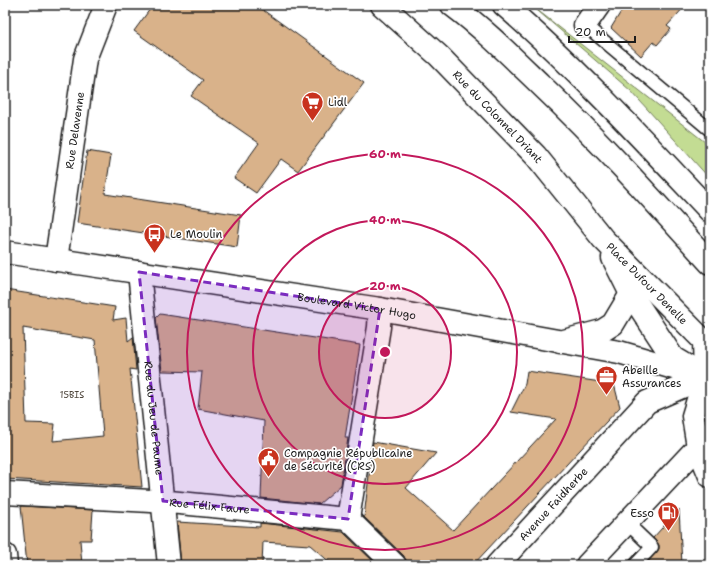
<svg xmlns="http://www.w3.org/2000/svg" width="715" height="570" font-family="'Shantell Sans',sans-serif">
	<style>
		.green { fill: #c3dc93; stroke: #707c58 }
		.building { fill: #d9b28a; stroke: #1c1c1c; fill-rule: evenodd }
		.lines { fill: none; stroke-linecap: round; stroke-linejoin: round }
		.service-casing { stroke: #1c1c1c; stroke-width: 15 }
		.minor-casing { stroke: #1c1c1c; stroke-width: 25 }
		.tertiary-casing { stroke: #1c1c1c; stroke-width: 25 }
		.secondary-casing { stroke: #1c1c1c; stroke-width: 25 }
		.primary-casing { stroke: #1c1c1c; stroke-width: 25 }
		.service { stroke: #fff; stroke-width: 12 }
		.minor { stroke: #fff; stroke-width: 22 }
		.tertiary { stroke: #fff; stroke-width: 22 }
		.secondary { stroke: #fff; stroke-width: 22 }
		.primary { stroke: #fff; stroke-width: 22 }
		.marked { fill: #7b2cbf; fill-opacity: 0.2; stroke: #7b2cbf; stroke-width: 3; stroke-dasharray: 8 5; stroke-linejoin: round }
		.ring { fill: none; stroke: #c2185b; stroke-width: 2 }
		.labels { text-anchor: middle; stroke-width: 3.5; stroke-linejoin: round; paint-order: stroke }
		.number-label { font-size: 9px; fill: #4b4238 }
		.poi-label { font-size: 11px; fill: #1c1c1c; stroke: #fff; text-anchor: start }
		.street-label { font-size: 11px; fill: #1c1c1c; stroke: #fff }
		.centre { fill: #c2185b; stroke: #fff; stroke-width: 2 }
		.ring-label { font-size: 12px; text-anchor: middle; font-weight: bold; fill: #c2185b; stroke: #fff; stroke-width: 3.5; stroke-linejoin: round; paint-order: stroke }
	</style>
	<rect width="100%" height="100%" fill="#fff"/>
	<filter id="ink" filterUnits="userSpaceOnUse"><feTurbulence type="fractalNoise" baseFrequency=".025" numOctaves="2"/><feDisplacementMap in="SourceGraphic" scale="8" xChannelSelector="R" yChannelSelector="G"/><feConvolveMatrix kernelMatrix="1 2 1 2 8 2 1 2 1" color-interpolation-filters="sRGB"/></filter>
	<g filter="url(#ink)">
		<!-- green -->
		<polygon class="green" points="531,5 710,146 710,179 631,91"/>
		<!-- building -->
		<g class="building">
			<polygon points="153,5 256,5 364,83 298,171 281,159 256,193 234,178 259,143 191,96 203,80 134,31"/>
			<polygon points="625,5 686,5 667,26 671,29 657,45 653,42 641,56 611,28"/>
			<polygon points="87,151 111,155 105,194 241,215 237,247 77,223"/>
			<path d="M5 290 115 307 113 320 126 318 128 341 133 337 136 370 130 369 142 487 5 479ZM23 328 95 340 103 436 53 441 55 424 26 423Z"/>
			<polygon points="160,314 360,345 345,438 348,438 341,485 319,504 261,498 264,421 198,409 202,372 162,371 156,318"/>
			<polygon points="527,371 614,384 620,407 473,565 407,565 404,556 364,517 373,442 436,453 406,488 453,530 556,419 511,412 525,384"/>
			<polygon points="21,506 93,510 91,540 80,540 82,565 27,565"/>
			<polygon points="679,509 682,565 645,565 659,549 659,545 653,538"/>
			<polygon points="177,522 260,527 260,523 343,532 377,565 333,565 310,545 263,542 262,565 181,565"/>
		</g>
		<g class="lines">
			<defs>
				<g id="service">
					<polyline points="585,25 710,130"/>
					<polyline points="627,523 652,547 635,565"/>
				</g>
				<g id="minor">
					<polyline points="585,25 599,5"/>
					<path id="s1" d="M56 260 85 59 106 5"/>
					<path id="s2" d="M139 272 169 565"/>
					<path id="s3" d="M5 493 169 502 348 519 395 565"/>
					<polyline points="348,519 379,327 380,309"/>
					<polyline points="5,555 6,565"/>
				</g>
				<g id="tertiary">
					<path id="s4" d="M497 565 647 402 705 377"/>
					<polyline points="587,565 710,434"/>
				</g>
				<g id="secondary">
					<path id="s5" d="M5 252 380 309 619 352 694 374"/>
					<polyline points="698,447 710,476"/>
				</g>
				<g id="primary">
					<path id="s6" d="M382 5 439 56 536 156 603 239 704 341 705 377 693 416 698 447"/>
					<path d="M452 5C484 29 512 57 540 84 600 141 655 202 710 263"/>
					<path d="M504 5C578 69 643 140 710 211"/>
					<polyline points="613,258 631,294 673,358 710,380"/>
					<polyline points="560,342 602,331 613,324 631,294"/>
				</g>
			</defs>
			<!-- service casing -->
			<use href="#service" class="service-casing"/>
			<!-- minor casing -->
			<use href="#minor" class="minor-casing"/>
			<!-- tertiary casing -->
			<use href="#tertiary" class="tertiary-casing"/>
			<!-- secondary casing -->
			<use href="#secondary" class="secondary-casing"/>
			<!-- primary casing -->
			<use href="#primary" class="primary-casing"/>
			<!-- service -->
			<use href="#service" class="service"/>
			<!-- minor -->
			<use href="#minor" class="minor"/>
			<!-- tertiary -->
			<use href="#tertiary" class="tertiary"/>
			<!-- secondary -->
			<use href="#secondary" class="secondary"/>
			<!-- primary -->
			<use href="#primary" class="primary"/>
		</g>
	</g>
	<!-- marked area -->
	<path class="marked" d="M139 272 380 309 348 519 163 501Z"/>
	<!-- distance rings -->
	<circle cx="385" cy="352" r="66" fill="#c2185b" fill-opacity=".12"/>
	<g class="ring">
		<circle cx="385" cy="352" r="66"/>
		<circle cx="385" cy="352" r="132"/>
		<circle cx="385" cy="352" r="198"/>
	</g>
	<!-- icons -->
	<defs>
		<symbol id="supermarket-pin" viewBox="-11 -11 22 30"><path d="M0 17L-7.5 6A9.5 9.5 0 1 1 7.5 6Z" fill="#c8321e" stroke="#fff"/><path d="M-6-5.5h2.5l.6 2H6L4.5 2H-2.5L-4.4-4H-6ZM-1.5 3.2a1.3 1.3 0 1 0 .1 0ZM3 3.2a1.3 1.3 0 1 0 .1 0Z" fill="#fff"/></symbol>
		<symbol id="bus-pin" viewBox="-11 -11 22 30"><path d="M0 17L-7.5 6A9.5 9.5 0 1 1 7.5 6Z" fill="#c8321e" stroke="#fff"/><path d="M-5-6H5V4H4V6H2V4H-2V6H-4V4H-5ZM-3.5-4V0h7V-4ZM-3.5 1.2v1.5H-2V1.2ZM2 1.2v1.5H3.5V1.2Z" fill="#fff"/></symbol>
		<symbol id="office-pin" viewBox="-11 -11 22 30"><path d="M0 17L-7.5 6A9.5 9.5 0 1 1 7.5 6Z" fill="#c8321e" stroke="#fff"/><path d="M-6-3h4V-5.5h4V-3h4V5H-6ZM-1-4.5V-3h2v-1.5ZM-6 0V1H6V0Z" fill="#fff"/></symbol>
		<symbol id="civic-pin" viewBox="-11 -11 22 30"><path d="M0 17L-7.5 6A9.5 9.5 0 1 1 7.5 6Z" fill="#c8321e" stroke="#fff"/><path d="M-.6-6.5H3V-4.5H.6V-3L4-1V1h2V6H-6V1h2V-1L-.6-3ZM-1.2 2.5V6h2.4V2.5Z" fill="#fff"/></symbol>
		<symbol id="fuel-pin" viewBox="-11 -11 22 30"><path d="M0 17L-7.5 6A9.5 9.5 0 1 1 7.5 6Z" fill="#c8321e" stroke="#fff"/><path d="M-5.5-6h7V0h2V4h1.3V-2.5L3-4.5l.8-.8L6-3V5H2.5V1h-1V6h-7ZM-4.2-4.7v3.2H.2V-4.7Z" fill="#fff"/></symbol>
	</defs>
	<g fill-rule="evenodd">
		<use href="#supermarket-pin" x="300" y="90" width="25" height="34"/>
		<use href="#bus-pin" x="142" y="222" width="25" height="34"/>
		<use href="#office-pin" x="594" y="364" width="25" height="34"/>
		<use href="#civic-pin" x="256" y="446" width="25" height="34"/>
		<use href="#fuel-pin" x="656" y="500" width="25" height="34"/>
	</g>
	<g class="labels">
		<!-- number labels -->
		<g class="number-label">
			<text x="72" y="398">15BIS</text>
		</g>
		<!-- poi labels -->
		<g class="poi-label">
			<text x="328" y="106">Lidl</text>
			<text x="170" y="238">Le Moulin</text>
			<text x="622" y="374">Abeille<tspan x="622" dy="13">Assurances</tspan></text>
			<text x="284" y="457">Compagnie Républicaine<tspan x="284" dy="13">de Sécurité (CRS)</tspan></text>
			<text x="654" y="517" text-anchor="end">Esso</text>
		</g>
		<!-- street labels -->
		<g class="street-label">
			<text dy="4" stroke="none"><textPath href="#s6" startOffset="161">Rue du Colonnel Driant</textPath></text>
			<text dy="4" stroke="none"><textPath href="#s1" startOffset="131">Rue Delavenne</textPath></text>
			<text dy="4" stroke="none"><textPath href="#s6" startOffset="385">Place Dufour Denelle</textPath></text>
			<text dy="4" stroke="none"><textPath href="#s5" startOffset="356">Boulevard Victor Hugo</textPath></text>
			<text dy="4" stroke="none"><textPath href="#s2" startOffset="147">Rue du Jeu de Paume</textPath></text>
			<text dy="4" stroke="none"><textPath href="#s4" startOffset="83">Avenue Faidherbe</textPath></text>
			<text dy="4" stroke="none"><textPath href="#s3" startOffset="205">Rue Félix Faure</textPath></text>
		</g>
	</g>
	<circle cx="385" cy="352" r="6" class="centre"/>
	<g class="ring-label">
		<text x="385" y="158">60 m</text>
		<text x="385" y="224">40 m</text>
		<text x="385" y="290">20 m</text>
	</g>
	<!-- margin -->
	<rect width="715" height="570" fill="none" stroke="#fff" stroke-width="20"/>
	<rect x="10" y="10" width="695" height="550" fill="none" stroke="#1c1c1c" stroke-width="1.5" filter="url(#ink)"/>
	<!-- scale -->
	<path d="M569 36v6h66v-6" fill="none" stroke="#1c1c1c" stroke-width="2"/>
	<text x="575" y="36" font-size="12" fill="#1c1c1c" stroke="#ffffff" stroke-width="3" paint-order="stroke">20 m</text>
</svg>
